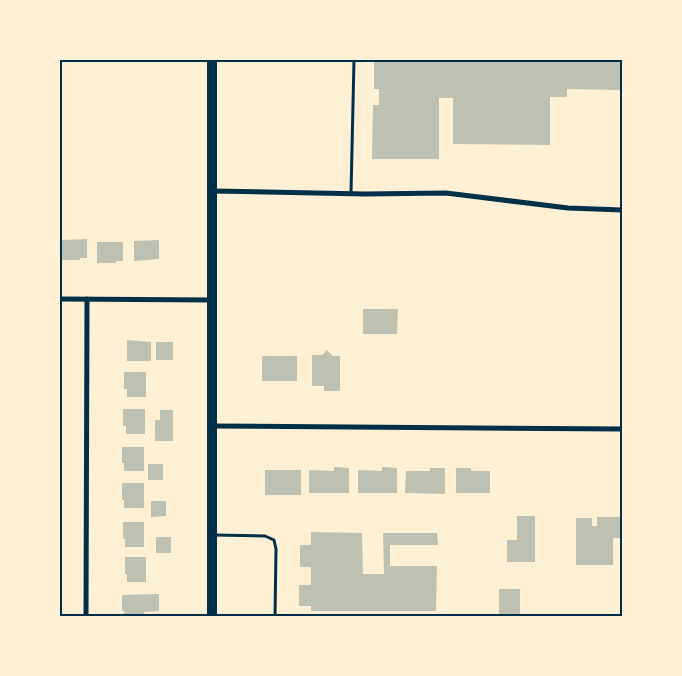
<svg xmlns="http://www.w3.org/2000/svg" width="682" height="676" font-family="'Asap Condensed',sans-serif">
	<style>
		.building { fill: #bec0b2 }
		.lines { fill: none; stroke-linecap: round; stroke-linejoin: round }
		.service { stroke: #003049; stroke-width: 3 }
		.minor { stroke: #003049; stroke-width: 5 }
		.primary { stroke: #003049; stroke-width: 10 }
		.neatline { fill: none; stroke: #003049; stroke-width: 2 }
	</style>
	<rect width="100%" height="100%" fill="#fdf0d5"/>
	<!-- building -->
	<g class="building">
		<polygon points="374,60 622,60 622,90 567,89 567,97 550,97 550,145 453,144 453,98 439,98 439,159 372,159 373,105 379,105 379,89 374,89"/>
		<polygon points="87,239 87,258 80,258 80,260 61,260 61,240"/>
		<polygon points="159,240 159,259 134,261 134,241"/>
		<polygon points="97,242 123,242 123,261 116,261 116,263 97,263"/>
		<polygon points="363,309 398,309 397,334 363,334"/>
		<polygon points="127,340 151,342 151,361 127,361"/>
		<rect x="156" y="342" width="17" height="18"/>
		<polygon points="327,350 333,356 340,356 340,391 324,391 324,386 312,386 312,355 322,355"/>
		<rect x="262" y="356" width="35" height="25"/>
		<polygon points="124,372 146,372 146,397 127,397 127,389 124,389"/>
		<polygon points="123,409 145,409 145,434 126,434 126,426 123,426"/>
		<polygon points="160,410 173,410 173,441 155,441 155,420 160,420"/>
		<polygon points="122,447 144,447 144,471 124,471 124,463 122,463"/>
		<rect x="148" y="464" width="15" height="16"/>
		<polygon points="334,467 349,468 349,493 309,493 309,470 334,471"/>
		<polygon points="382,467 397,468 397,493 358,493 358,470 382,471"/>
		<polygon points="430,468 445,468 445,494 405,493 406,471 430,471"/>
		<polygon points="456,468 471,468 471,471 490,471 490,493 456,493"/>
		<rect x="265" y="470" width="36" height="25"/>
		<polygon points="122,483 144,483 144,508 124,508 124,500 122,500"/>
		<polygon points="151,501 166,501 166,516 151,517"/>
		<polygon points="517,516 535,516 535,562 507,562 507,540 517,540"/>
		<polygon points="597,517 621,517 621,538 613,538 613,565 576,565 576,518 592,518 592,526 597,526"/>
		<polygon points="123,522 144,522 144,547 125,547 125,539 123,539"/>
		<polygon points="311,532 362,533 363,574 384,574 383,533 437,533 438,545 390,545 390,566 437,566 436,611 311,611 311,606 299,606 299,585 311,585 311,567 300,567 300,545 311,545"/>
		<rect x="156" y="537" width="15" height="16"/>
		<polygon points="125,557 146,557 146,582 127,582 127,574 125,574"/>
		<rect x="499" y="589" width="21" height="27"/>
		<polygon points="159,594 159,611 144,612 144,616 124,616 124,611 122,611 122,595"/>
	</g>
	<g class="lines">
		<!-- service -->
		<g class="service">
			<polyline points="351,193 354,60"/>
			<polyline points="213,535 265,536 274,540 276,549 275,616"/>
		</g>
		<!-- minor -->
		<g class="minor">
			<polyline points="212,191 365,194 446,193 568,208 622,210"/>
			<polyline points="60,299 212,300"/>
			<polyline points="213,426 622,429"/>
			<polyline points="86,616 87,299"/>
		</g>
		<!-- primary -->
		<polyline class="primary" points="212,60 212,616"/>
	</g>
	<!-- border -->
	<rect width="682" height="676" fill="none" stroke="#fdf0d5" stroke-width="122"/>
	<rect x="61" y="61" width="560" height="554" class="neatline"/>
</svg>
